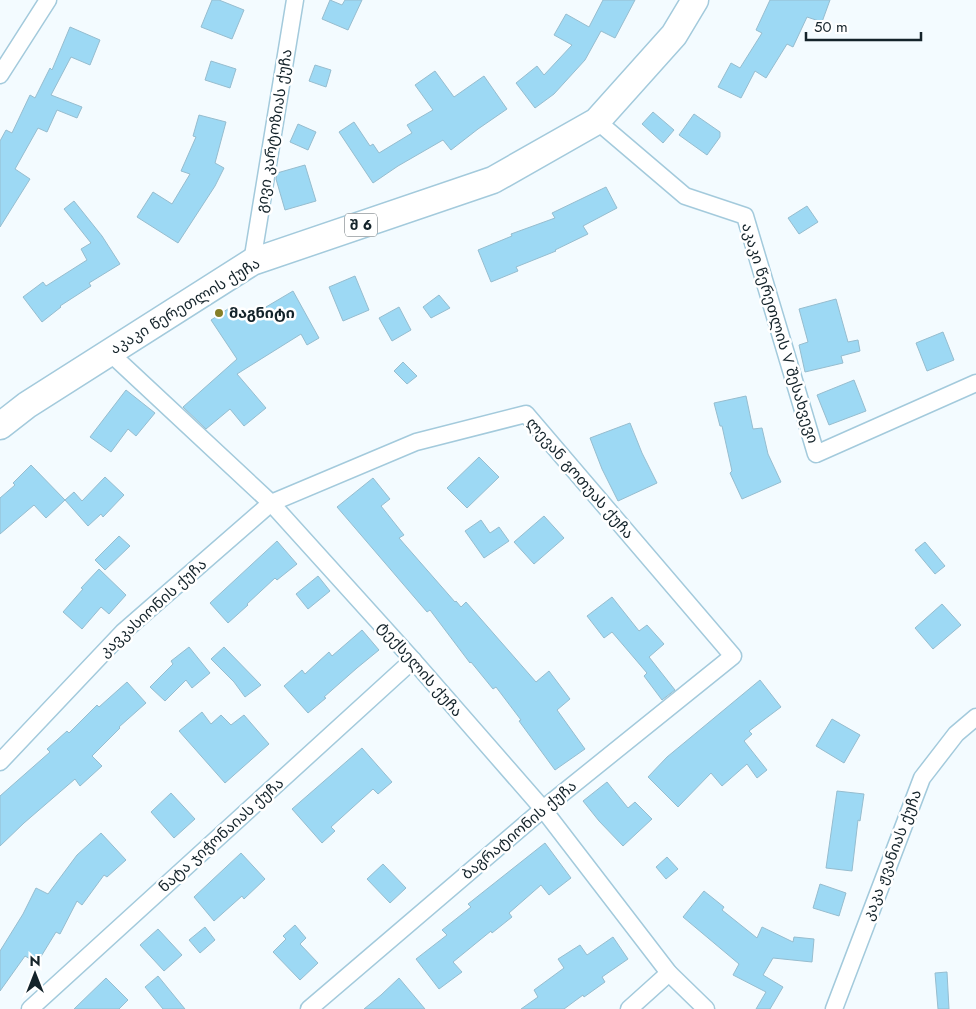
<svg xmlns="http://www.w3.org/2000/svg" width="976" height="1009" font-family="Jost,'Noto Sans Georgian',sans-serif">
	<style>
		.building { fill: #9dd9f4; stroke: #96bdcf }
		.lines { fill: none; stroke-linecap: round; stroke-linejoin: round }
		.street-casing { stroke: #a3cadc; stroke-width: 19 }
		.primary-casing { stroke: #a3cadc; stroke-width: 29 }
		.street { stroke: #fff; stroke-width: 16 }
		.primary { stroke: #fff; stroke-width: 26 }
		.poi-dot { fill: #857f27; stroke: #fff; stroke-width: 2 }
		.labels { text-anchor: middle; stroke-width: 5; stroke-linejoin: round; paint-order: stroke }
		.shield { fill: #fff; stroke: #5a656a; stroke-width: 1 }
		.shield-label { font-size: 14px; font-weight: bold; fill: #14232a }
		.street-label { font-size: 15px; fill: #14232a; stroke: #fff }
		.poi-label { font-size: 15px; font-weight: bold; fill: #14232a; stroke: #fff; text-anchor: start }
	</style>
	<rect width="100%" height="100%" fill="#f3fbff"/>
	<!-- building -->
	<g class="building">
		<polygon points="212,0 219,0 244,10 232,39 201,27"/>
		<polygon points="330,0 342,5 345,0 362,0 348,30 322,19"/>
		<polygon points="603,0 635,0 615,38 601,31 585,60 554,94 535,108 516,83 537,66 544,75 572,45 554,35 566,14 589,27"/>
		<polygon points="770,0 830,0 822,22 807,17 793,47 787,44 766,78 755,71 741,98 718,87 731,63 740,68 762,33 756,30"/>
		<polygon points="70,27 100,40 90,65 71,57 51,95 82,107 77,118 57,110 47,132 38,128 15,169 30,179 0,227 0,141 6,130 12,133 30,95 35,98 50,68 52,70"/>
		<polygon points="211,61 236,69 230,88 205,80"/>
		<polygon points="315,65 331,70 326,87 309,81"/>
		<polygon points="435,71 454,97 484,76 507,109 478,129 451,150 443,140 398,166 373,183 339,132 354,122 370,146 373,144 379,153 412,133 407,125 433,110 415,85"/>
		<polygon points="653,112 674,130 663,143 642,124"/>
		<polygon points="694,114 720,132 720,137 707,155 679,135"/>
		<polygon points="199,115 226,122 215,163 224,168 215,186 178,243 137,217 153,192 172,204 190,174 181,171 196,137 193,136"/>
		<polygon points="298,124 316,132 308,150 290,142"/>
		<polygon points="305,165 316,201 285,210 276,179 277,173"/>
		<polygon points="606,187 617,208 583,226 588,234 555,250 556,251 516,267 518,271 491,282 478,250 512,236 511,234 555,218 552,213"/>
		<polygon points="74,201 102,236 120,264 89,283 91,286 60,306 61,307 42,322 23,297 43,282 46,286 87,260 81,249 91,243 64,209"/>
		<polygon points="807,206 818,222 799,234 788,218"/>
		<polygon points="355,276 369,310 343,321 329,287"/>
		<polygon points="293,291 319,338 307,345 301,334 237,374 266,408 244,426 230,409 206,429 183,407 237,359 211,320 234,305 244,320"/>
		<polygon points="439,295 450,308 431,318 423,307"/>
		<polygon points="836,299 848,342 858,340 860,351 841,356 843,363 805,372 799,345 808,342 799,309"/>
		<polygon points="399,307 411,330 392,341 379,318"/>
		<polygon points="943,332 954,360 927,371 916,343"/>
		<polygon points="403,362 417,376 407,384 394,371"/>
		<polygon points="854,380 866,411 829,425 817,395"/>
		<polygon points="126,390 155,413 136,436 128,429 111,452 90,437"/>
		<polygon points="746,396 753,429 762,428 768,454 781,482 742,499 730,473 732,471 722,426 720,426 714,403"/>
		<polygon points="630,423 642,453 657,483 618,501 602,469 590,438"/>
		<polygon points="479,457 499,477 467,508 447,488"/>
		<polygon points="31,465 65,500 46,518 34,505 0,534 0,498 15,485 13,483"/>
		<polygon points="105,477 124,495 103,517 101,514 88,526 65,500 74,492 82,501"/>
		<polygon points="373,478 390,499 381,506 404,535 399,538 455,602 456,601 461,607 466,602 536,682 549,671 570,699 557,710 585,749 555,770 519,721 521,720 496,687 493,689 471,662 470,663 430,610 427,612 337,507"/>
		<polygon points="544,516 564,538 534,564 514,542"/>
		<polygon points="481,520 490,533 499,527 509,541 484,558 465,531"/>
		<polygon points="119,536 130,546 105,570 95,560"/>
		<polygon points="277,541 297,564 277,580 275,578 247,604 248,605 228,623 210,603"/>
		<polygon points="925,542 945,566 935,574 915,550"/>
		<polygon points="99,569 126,595 109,614 101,607 82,629 63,612 83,589 81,588"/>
		<polygon points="318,576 330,591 308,609 296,594"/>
		<polygon points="612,597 639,631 647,625 664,644 649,657 675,690 662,700 644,676 647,673 612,632 604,638 587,616"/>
		<polygon points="942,604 961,625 933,649 915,628"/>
		<polygon points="362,630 379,650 357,668 324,697 326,698 308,713 284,686 302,670 305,674 329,652 332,656"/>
		<polygon points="189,647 210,673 192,688 186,680 165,701 150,687 173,664 171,661"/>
		<polygon points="224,647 261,685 245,697 234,682 211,659"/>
		<polygon points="760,680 781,707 749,731 752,734 744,741 767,770 757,778 747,764 722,786 711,773 678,807 648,777 667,757"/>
		<polygon points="127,682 146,703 119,727 120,728 92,756 102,766 80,786 75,779 24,823 0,846 0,796 50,752 47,749 67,731 69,733 97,705 99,707"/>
		<polygon points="202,712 211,724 221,715 231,725 244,715 269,744 225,783 179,731"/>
		<polygon points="832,719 860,735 844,763 816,746"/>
		<polygon points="362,748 392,782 378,794 373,789 331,827 335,831 322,843 292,809"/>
		<polygon points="607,782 628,808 635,802 652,819 623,846 599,821 583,801"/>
		<polygon points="837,791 864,794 860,821 858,820 852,871 826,868"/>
		<polygon points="171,793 195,819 174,838 151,812"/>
		<polygon points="101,833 126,860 107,877 104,875 82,905 77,901 60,934 56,932 37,963 25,956 0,991 0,951 23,914 36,888 48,894 77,855"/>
		<polygon points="545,843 571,878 549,895 541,885 509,913 512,917 492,933 491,931 453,962 462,972 439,989 416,959 447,935 442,930 471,907 468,904"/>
		<polygon points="241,853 265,879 244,899 242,896 214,921 194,897"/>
		<polygon points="667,857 678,869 666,879 656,867"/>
		<polygon points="383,864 406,888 390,903 367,879"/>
		<polygon points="820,884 846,893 839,916 813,908"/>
		<polygon points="704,891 724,907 722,910 757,938 762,927 793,942 794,937 814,939 812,962 773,958 763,975 783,987 770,1009 756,1009 766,992 733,975 739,964 683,917"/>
		<polygon points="295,925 306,938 300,944 318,963 300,980 273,952 286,939 283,936"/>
		<polygon points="205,927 215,940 200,953 189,940"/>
		<polygon points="158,929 182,955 164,971 140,945"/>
		<polygon points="613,937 628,959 602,977 605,982 584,997 583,995 564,1009 521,1009 538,997 534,990 564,968 558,959 580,945 587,955"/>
		<polygon points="947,972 949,1009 938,1009 935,973"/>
		<polygon points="158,976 185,1009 163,1009 145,987"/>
		<polygon points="106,978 128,1000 119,1009 74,1009"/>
		<polygon points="399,978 425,1009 364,1009 381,995"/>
	</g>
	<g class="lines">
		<defs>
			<g id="street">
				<polyline points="0,75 48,0"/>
				<polyline points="597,121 685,196 745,216 816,454 976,383"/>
				<polyline points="252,262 295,0"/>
				<polyline points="109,352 271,503 413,660 543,809 669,973 706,1009"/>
				<polyline points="0,762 123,632 271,503 416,442 526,414 733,656 543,809 309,1009"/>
				<polyline points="30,1009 413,660"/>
				<polyline points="629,1009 669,973"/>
				<polyline points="834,1009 922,778 956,734 976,717"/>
			</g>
			<polyline id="primary" points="0,426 27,405 252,262 493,180 597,121 674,35 695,0"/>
		</defs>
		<!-- street casing -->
		<use href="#street" class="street-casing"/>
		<!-- primary casing -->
		<use href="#primary" class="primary-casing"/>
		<!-- street -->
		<use href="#street" class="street"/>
		<!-- primary -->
		<use href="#primary" class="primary"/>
	</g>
	<!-- markers -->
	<circle class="poi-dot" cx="219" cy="313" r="5"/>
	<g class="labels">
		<!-- shield labels -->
		<rect class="shield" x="345" y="213.5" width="32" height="23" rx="4"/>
		<g class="shield-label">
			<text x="361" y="230">შ 6</text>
		</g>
		<!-- street labels -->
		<g class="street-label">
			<text transform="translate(274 131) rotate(-81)" y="5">გივი კარტოზიას ქუჩა</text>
			<text transform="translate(185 306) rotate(-31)" y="5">აკაკი წერეთლის ქუჩა</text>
			<text transform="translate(780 333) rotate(73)" y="5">აკაკი წერეთლის V შესახვევი</text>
			<text transform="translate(580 478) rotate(49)" y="5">ლევან გოთუას ქუჩა</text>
			<text transform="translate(153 608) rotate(-42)" y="5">კავკასიონის ქუჩა</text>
			<text transform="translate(420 669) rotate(49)" y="5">ტექსელის ქუჩა</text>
			<text transform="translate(519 830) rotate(-40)" y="5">ბაგრატიონის ქუჩა</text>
			<text transform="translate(221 835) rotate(-42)" y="5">ნატა ჯიჭონაიას ქუჩა</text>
			<text transform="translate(892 855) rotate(-69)" y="5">კაკა ჟვანიას ქუჩა</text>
		</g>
		<!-- poi labels -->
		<g class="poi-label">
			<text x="229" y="318">მაგნიტი</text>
		</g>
	</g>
	<!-- north arrow -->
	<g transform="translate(35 974)" stroke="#ffffff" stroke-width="4" paint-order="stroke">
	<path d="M0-4L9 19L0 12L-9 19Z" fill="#14232a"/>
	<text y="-8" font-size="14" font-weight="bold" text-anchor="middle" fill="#14232a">N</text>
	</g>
	<!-- scale -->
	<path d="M806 32v8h115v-8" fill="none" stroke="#14232a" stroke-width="2.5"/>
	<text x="814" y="32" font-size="15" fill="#14232a" stroke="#ffffff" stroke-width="4" paint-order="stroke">50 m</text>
</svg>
